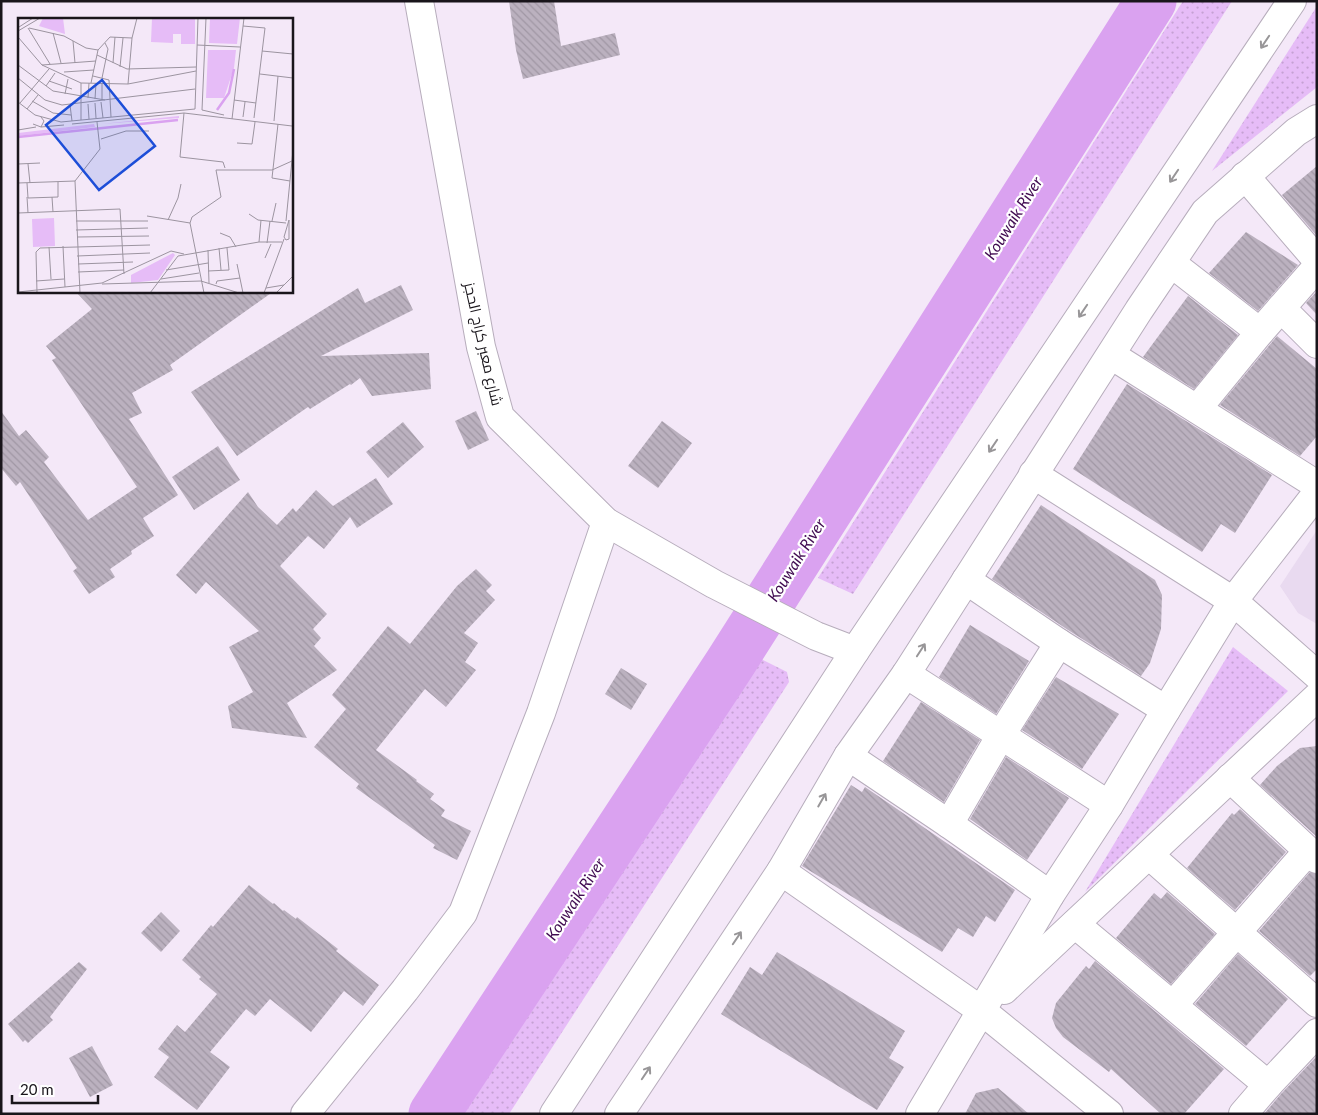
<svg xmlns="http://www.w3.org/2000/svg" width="1318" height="1115" font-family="Lato,Cairo,sans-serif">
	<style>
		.built { fill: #e9daf0 }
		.grass { fill: url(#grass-dots) }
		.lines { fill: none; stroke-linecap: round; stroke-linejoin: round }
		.river { stroke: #daa2f0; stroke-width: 51 }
		.building { fill: url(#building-back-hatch) }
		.minor-casing { stroke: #b7adbc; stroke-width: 30 }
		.major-casing { stroke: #b7adbc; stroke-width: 30 }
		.minor { stroke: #fff; stroke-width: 28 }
		.major { stroke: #fff; stroke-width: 28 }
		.oneway { stroke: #989698 }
		.labels { text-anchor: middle; stroke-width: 4.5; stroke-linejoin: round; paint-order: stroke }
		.street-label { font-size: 15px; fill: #19151b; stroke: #fff }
		.water-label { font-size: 16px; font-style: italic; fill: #400b51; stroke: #fff }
		.inset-river { fill: none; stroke: #daa2f0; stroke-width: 2.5 }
		.inset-road { fill: none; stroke: #9c94a0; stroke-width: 1 }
		.view { fill: #1d4ed8; fill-opacity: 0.15; stroke: #1d4ed8; stroke-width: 2.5 }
		.inset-edge { fill: none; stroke: #19151b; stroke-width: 2.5 }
	</style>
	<defs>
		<pattern id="grass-dots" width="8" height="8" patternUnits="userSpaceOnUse" patternTransform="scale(1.25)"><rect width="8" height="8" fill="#e6bcf7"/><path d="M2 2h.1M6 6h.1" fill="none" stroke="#c5a1d3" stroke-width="1.8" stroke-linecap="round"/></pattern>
		<pattern id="building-back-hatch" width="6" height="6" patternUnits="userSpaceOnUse" patternTransform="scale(1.25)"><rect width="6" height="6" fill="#bbb1bf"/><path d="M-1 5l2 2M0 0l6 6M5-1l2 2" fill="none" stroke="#a097a4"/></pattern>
	</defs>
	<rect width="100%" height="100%" fill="#f4e8f8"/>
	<!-- built -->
	<polygon class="built" points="1317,530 1317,624 1298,613 1280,586"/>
	<!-- grass -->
	<g class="grass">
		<polygon points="1183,1 1232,1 853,594 818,578"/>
		<polygon points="1317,6 1317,87 1212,171"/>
		<polygon points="1233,647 1288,691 1085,892"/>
		<polygon points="761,659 787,672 789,682 509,1114 464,1114"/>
	</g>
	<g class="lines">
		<!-- river -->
		<polyline class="river" points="434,1114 729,665 1151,1"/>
	</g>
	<!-- building -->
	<g class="building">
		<polygon points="509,1 554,1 561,46 615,33 620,55 523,79 516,50"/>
		<polygon points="1317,166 1317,236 1282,195"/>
		<polygon points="1246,232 1298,265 1258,311 1209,273"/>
		<polygon points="401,285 413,310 321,356 429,353 431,389 372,396 360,378 351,385 350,384 310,409 308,407 237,456 191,392 358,288 365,303"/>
		<polygon points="75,291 274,291 170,365 173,370 132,393 142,413 129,419 178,495 143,518 154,536 131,551 132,554 110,569 115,577 89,594 73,571 77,568 20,482 16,486 1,468 1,411 19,436 26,430 49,457 44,462 88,520 137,487 52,360 56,358 46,346 92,309"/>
		<polygon points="1317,291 1317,315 1306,303"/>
		<polygon points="1188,296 1238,335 1194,389 1143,357"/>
		<polygon points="1277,336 1317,369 1317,436 1300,456 1220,405"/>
		<polygon points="1127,384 1272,475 1235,533 1221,524 1202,552 1073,469"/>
		<polygon points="476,411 489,440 468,450 455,421"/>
		<polygon points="662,421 692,443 658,488 628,466"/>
		<polygon points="403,422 424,447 388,478 366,452"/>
		<polygon points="218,446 240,480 194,510 172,477"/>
		<polygon points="376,478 393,504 357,528 350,517 324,549 308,536 280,566 327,614 313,629 321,638 314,646 337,670 287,703 307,738 232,728 228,706 253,692 229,647 259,631 206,582 196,594 176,575 248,492 258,507 277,525 293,508 296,512 316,490 333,506"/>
		<polygon points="1041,505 1155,580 1162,595 1161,629 1150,663 1141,676 1068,630 992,579"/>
		<polygon points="476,569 492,585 486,591 495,600 464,633 478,643 465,662 476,670 446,707 425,689 376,750 417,780 416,781 434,794 430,799 445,810 441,816 471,831 457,860 433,848 435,845 356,788 359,784 314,747 346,709 332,695 388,626 410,644 457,586"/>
		<polygon points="970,625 1029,661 996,714 939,677"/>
		<polygon points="621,668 647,684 631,710 605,694"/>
		<polygon points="1056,677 1119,714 1082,769 1022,730"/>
		<polygon points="921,702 980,740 944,802 883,761"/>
		<polygon points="1317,746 1317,837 1260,785 1277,766 1300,748"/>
		<polygon points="1006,757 1069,798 1027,860 970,819"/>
		<polygon points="851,785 862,792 865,787 1015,890 995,922 986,916 973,937 958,928 942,952 802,866"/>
		<polygon points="1240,809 1286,852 1235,910 1187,868 1232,813 1234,815"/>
		<polygon points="1310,872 1317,874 1317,969 1310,976 1259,931"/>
		<polygon points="249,885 273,904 274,903 283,911 284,910 296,919 297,917 338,949 336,951 379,985 363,1006 344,991 311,1032 270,999 255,1016 246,1009 210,1052 230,1067 197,1110 154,1077 169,1057 158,1049 177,1025 185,1032 217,994 199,979 201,977 182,960 211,925 213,927"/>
		<polygon points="1167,892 1215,934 1171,984 1116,938 1154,893 1161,899"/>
		<polygon points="161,912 180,931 161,952 141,933"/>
		<polygon points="777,952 905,1031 889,1058 904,1067 877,1110 721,1014 750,967 762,975"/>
		<polygon points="1238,954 1288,999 1246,1046 1195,1004"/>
		<polygon points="1095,961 1224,1069 1184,1114 1161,1114 1111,1069 1109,1072 1063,1037 1056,1028 1052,1018 1056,1003 1086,966 1089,969"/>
		<polygon points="79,962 87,969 50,1017 53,1020 28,1043 25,1040 23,1042 8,1024"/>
		<polygon points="92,1046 113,1085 90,1097 69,1058"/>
		<polygon points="1317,1056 1317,1114 1264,1114 1280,1095"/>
		<polygon points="998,1088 1029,1114 965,1114 976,1093"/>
	</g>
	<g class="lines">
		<defs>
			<g id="minor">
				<polyline points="419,1 481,347 500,417 606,522 714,584 816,636 855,651"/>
				<polyline points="1245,176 1317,260"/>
				<polyline points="1171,263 1260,332"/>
				<polyline points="1281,308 1317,344"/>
				<polyline points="1111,355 1317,485"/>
				<polyline points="1197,409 1260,332 1317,267"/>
				<polyline points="1033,474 1233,601 1317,675"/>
				<polyline points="966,580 1059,643 1166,710"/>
				<polyline points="906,674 1109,805"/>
				<polyline points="848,756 949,824 1050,895"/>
				<polyline points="1230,778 1317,859"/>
				<polyline points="949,824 1001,735 1059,643"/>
				<polyline points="1149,855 1317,1003"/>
				<polyline points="781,871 982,1011 1109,1114"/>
				<polyline points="1075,924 1268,1085"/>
				<polyline points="1004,990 1317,697"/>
				<polyline points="1173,1005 1308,851"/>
				<polyline points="305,1114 405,990 463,913 541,713 606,522"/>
				<polyline points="920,1114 1050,895 1109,805 1166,710 1233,601 1317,493"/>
				<polyline points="1243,1114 1268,1085 1317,1033"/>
			</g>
			<g id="major">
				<polyline points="554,1114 855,651 1292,1"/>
				<polyline points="619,1114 781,871 848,756 906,674 1139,310 1205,212 1296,132 1317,119"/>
			</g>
		</defs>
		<!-- minor casing -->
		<use href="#minor" class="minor-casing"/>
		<!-- major casing -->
		<use href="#major" class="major-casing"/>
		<!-- minor -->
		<use href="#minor" class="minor"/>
		<!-- major -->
		<use href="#major" class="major"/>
	</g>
	<!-- one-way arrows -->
	<defs><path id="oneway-shaft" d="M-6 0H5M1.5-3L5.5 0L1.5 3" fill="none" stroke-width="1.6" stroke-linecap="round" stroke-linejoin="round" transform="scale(1.25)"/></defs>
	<g class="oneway">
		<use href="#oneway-shaft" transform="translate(1265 42) rotate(124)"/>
		<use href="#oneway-shaft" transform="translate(1174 176) rotate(124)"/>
		<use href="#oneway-shaft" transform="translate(1083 311) rotate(124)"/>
		<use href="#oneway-shaft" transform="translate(993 446) rotate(124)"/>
		<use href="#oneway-shaft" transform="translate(921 650) rotate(-57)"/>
		<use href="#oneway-shaft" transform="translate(822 800) rotate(-60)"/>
		<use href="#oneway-shaft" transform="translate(737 938) rotate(-56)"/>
		<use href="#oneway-shaft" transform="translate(646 1073) rotate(-56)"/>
	</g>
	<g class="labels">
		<!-- street labels -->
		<g class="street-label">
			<text transform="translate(483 344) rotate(77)" y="5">شارع معبر كراج الحجز</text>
		</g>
		<!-- water labels -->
		<g class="water-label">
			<text transform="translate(1013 218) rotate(-58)" y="6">Kouwaik River</text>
			<text transform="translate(796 560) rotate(-58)" y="6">Kouwaik River</text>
			<text transform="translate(575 899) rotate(-57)" y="6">Kouwaik River</text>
		</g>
	</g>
	<!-- overview -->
	<g transform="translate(18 18)">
		<rect width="275" height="275" fill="#f4e8f8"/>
		<path d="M134 0H177V26H163V16H155V25L133 24ZM161 98V100L83 106ZM76 106 77 109 0 118V115Z" fill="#e6bcf7"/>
		<path d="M25 0H45L47 16 21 8ZM192 0H222L219 26 191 25ZM190 32H218L216 50 206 80H188ZM36 200 37 228 15 229 14 201ZM155 235 157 237 140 262 113 265V257Z" fill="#e6bcf7"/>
		<path class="inset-river" d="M199 92 211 75 216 51M0 119 160 102"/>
		<path class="inset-road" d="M188 0 184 92 206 97M225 8 247 10 236 100M1 9 15 0M10 10 32 46M11 10 46 18 68 30 80 32M0 13 22 0M35 15 43 45M0 19 24 47 63 65 110 66 178 53M55 23 57 45M179 27 222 29M244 33 275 36M79 37 109 51 178 49M95 45 97 19M0 47 35 73 87 82M24 47 78 43M102 49 105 20M46 54 76 52M242 56 275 60M75 58 91 62 93 99M0 60 27 82 44 87 177 71M84 60 90 31 87 25M31 63 54 71M63 65V102M73 65 80 32 92 19 114 20 119 0M110 66 114 20M28 68 37 55M47 76 50 61M70 80 71 65M77 81 78 65M84 82V66M216 82 238 85M14 83 35 95 53 97M0 84 17 97 43 104 177 91 180 0M83 84 85 100M2 85 31 51M77 85 78 100M70 86 71 101M52 87 54 103M9 91 20 77M166 95 162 139 205 144 207 150M225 99 227 84M214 101 226 0M256 103 260 58M15 106 23 109 26 103 23 99M54 106 166 95 274 108M260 106 254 160 272 163M23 109 46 107M0 112 18 109M83 121 108 113H131M219 125 234 126 237 104M0 146 22 145M10 146 12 165M0 165 57 163M9 165 10 180 40 179V164M9 179 10 195M34 179 35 194M0 195 102 191 106 256M231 196 240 202 268 205M129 198 172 205 174 199 203 179 198 152H254L274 143M150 202 160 180 163 166M271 202V221L268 222 266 219ZM58 203H130M254 203 258 185M268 203 275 132M172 205 186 275M58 212 130 210M202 215 212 219 218 229M59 219 131 218M241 224 243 202M249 225 252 203M45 228 47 269M31 229 33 261M201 230 203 252M190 232 191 265M59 238 132 235M247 240 253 226M60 246 115 244M219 246 225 275M148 252 190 245M190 253 211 252 209 230M60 254 106 252M143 261 181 255M18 263 46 261M84 266 183 263 221 275M198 266 199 263 222 260M248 270 266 267M0 274 84 265 153 233 166 236M19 275 18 234 22 230 132 227M62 275 57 163 82 131 79 104M132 275 160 238 241 224H264M246 275 266 221M258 275 275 258"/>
		<path class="view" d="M84 62 137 128 81 172 28 107Z"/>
		<rect width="275" height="275" class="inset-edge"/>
	</g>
	<!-- border -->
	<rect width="1318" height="1115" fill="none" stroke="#19151b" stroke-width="5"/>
	<!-- scale -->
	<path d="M12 1095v8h86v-8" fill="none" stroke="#19151b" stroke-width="2.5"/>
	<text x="20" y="1095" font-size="15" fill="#19151b" stroke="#ffffff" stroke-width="4" paint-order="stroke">20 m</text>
</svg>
